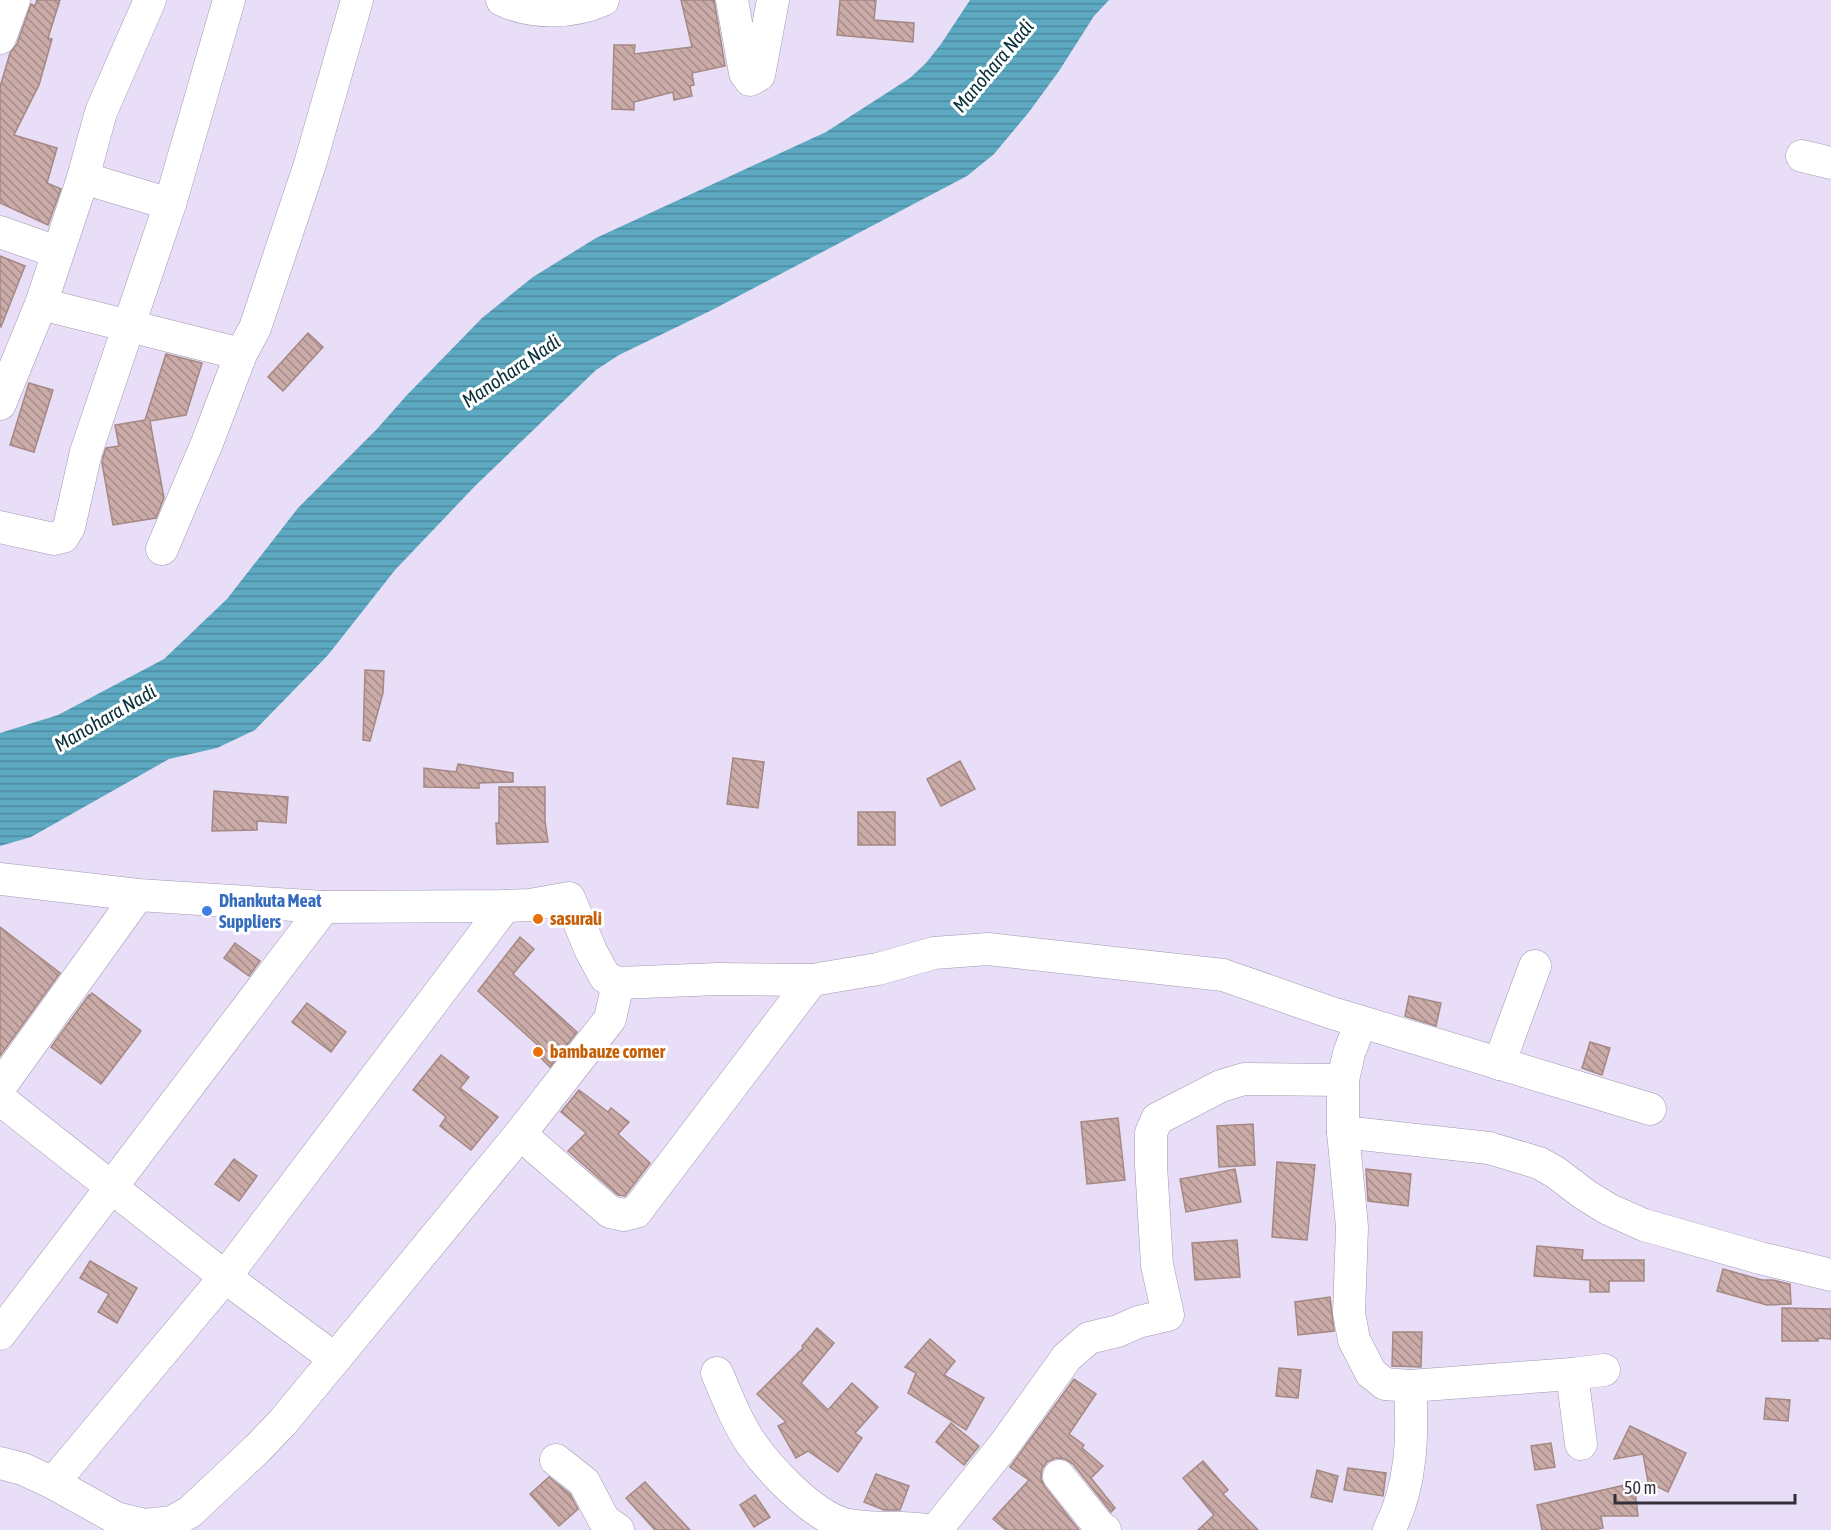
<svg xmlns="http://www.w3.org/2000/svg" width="1831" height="1530" font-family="'Asap Condensed',sans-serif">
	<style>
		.water { fill: url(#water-rules) }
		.building { fill: url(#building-back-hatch); stroke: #a58884; stroke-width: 1.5 }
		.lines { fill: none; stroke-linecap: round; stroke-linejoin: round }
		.minor-casing { stroke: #a198b0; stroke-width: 33 }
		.minor { stroke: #fff; stroke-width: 32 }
		.shop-dot { fill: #3f7fe0; stroke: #fff; stroke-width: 2 }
		.food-dot { fill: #e8710a; stroke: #fff; stroke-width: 2 }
		.labels { text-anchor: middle; stroke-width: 6; stroke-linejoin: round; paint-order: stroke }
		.shop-label { font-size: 18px; font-weight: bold; fill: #366cbe; stroke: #fff; text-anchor: start }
		.food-label { font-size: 18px; font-weight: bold; fill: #c56008; stroke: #fff; text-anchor: start }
		.water-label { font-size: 20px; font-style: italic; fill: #0a303a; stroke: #fff }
	</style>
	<defs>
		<pattern id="water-rules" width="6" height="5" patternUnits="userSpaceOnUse" patternTransform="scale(1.5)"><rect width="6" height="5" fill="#5da9c2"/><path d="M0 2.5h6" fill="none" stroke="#4d8a9f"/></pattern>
		<pattern id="building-back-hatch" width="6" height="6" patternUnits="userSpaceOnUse" patternTransform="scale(1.5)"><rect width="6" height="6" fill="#caaba7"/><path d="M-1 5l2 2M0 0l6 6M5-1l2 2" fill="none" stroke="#a58c89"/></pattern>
	</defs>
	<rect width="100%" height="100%" fill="#e8def8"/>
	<!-- water -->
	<polygon class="water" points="970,0 1109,0 1094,16 1059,71 1029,112 994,154 967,176 712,310 619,355 596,370 476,485 395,570 328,655 255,730 217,748 169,759 31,837 0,846 0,733 58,715 164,659 227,599 298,508 376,430 407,395 482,318 533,277 596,238 826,132 910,78 926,63 941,44"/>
	<!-- building -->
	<g class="building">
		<polygon points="37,0 60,0 48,38 52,39 39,85 14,135 57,148 47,183 61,189 48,225 0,203 0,87 10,53 17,44 31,4 35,6"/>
		<polygon points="681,0 714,0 725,66 692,73 694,85 690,86 692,96 674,100 673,92 634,102 634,110 612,109 614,45 635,45 634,54 692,47"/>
		<polygon points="840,0 876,0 874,20 914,23 913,42 837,35"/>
		<polygon points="0,256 25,266 1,327 0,326"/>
		<polygon points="308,333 323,347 283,391 268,377"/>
		<polygon points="166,354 202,363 186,415 150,421 164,498 156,518 113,525 102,463 103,457 106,448 119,446 115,425 145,420"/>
		<polygon points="29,383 53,390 34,452 10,445"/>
		<polygon points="365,670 384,671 383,693 370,741 363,740"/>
		<polygon points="733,758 764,762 758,808 727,804"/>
		<polygon points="960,761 975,789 941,806 927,779"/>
		<polygon points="458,764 513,773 513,782 479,783 479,788 424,787 424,768 456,772"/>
		<polygon points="499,787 545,787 545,821 548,842 497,844 496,823 499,823"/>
		<polygon points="214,791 288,797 286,823 257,821 257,830 212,831"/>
		<rect x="858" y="812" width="37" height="33"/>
		<polygon points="0,927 60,973 0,1056"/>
		<polygon points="520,937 534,949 513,974 577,1032 550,1067 536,1053 541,1048 478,991"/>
		<polygon points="235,943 260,961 249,976 224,958"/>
		<polygon points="92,993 141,1031 101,1084 51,1047 89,995 90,996"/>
		<polygon points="1409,996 1441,1003 1436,1026 1405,1016"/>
		<polygon points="307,1003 346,1032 331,1052 292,1022"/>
		<polygon points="1590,1042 1610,1048 1602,1075 1582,1068"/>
		<polygon points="441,1055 469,1077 460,1088 498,1117 471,1150 440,1126 446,1117 413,1090"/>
		<polygon points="579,1090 608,1112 611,1108 629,1122 618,1134 650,1163 625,1196 618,1195 568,1151 586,1133 561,1112"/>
		<polygon points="1118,1118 1125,1180 1087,1184 1081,1122"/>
		<polygon points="1253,1124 1255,1165 1219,1167 1217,1126"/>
		<polygon points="234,1159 257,1176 239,1201 215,1184"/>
		<polygon points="1277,1162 1315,1165 1307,1240 1272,1237"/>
		<polygon points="1235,1169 1241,1202 1186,1212 1180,1179"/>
		<polygon points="1366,1169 1411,1174 1408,1206 1368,1201"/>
		<polygon points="1237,1240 1240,1277 1195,1280 1192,1243"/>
		<polygon points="1537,1246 1583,1250 1582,1260 1644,1260 1644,1281 1609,1281 1609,1292 1590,1292 1590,1280 1534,1276"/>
		<polygon points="90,1261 137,1288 117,1323 98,1312 109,1294 80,1278"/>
		<polygon points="1723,1269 1762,1280 1773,1280 1790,1284 1791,1304 1767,1305 1717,1291"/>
		<polygon points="1330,1297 1334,1331 1298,1335 1295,1302"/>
		<polygon points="1782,1308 1831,1309 1831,1339 1818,1338 1818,1341 1782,1341"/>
		<polygon points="817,1328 834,1343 801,1383 828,1410 852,1383 878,1407 855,1433 862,1438 838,1472 808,1451 796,1458 778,1426 786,1422 757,1394 803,1348 802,1346"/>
		<polygon points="1393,1332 1422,1332 1421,1367 1392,1366"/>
		<polygon points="930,1339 955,1361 944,1375 984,1398 966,1430 908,1393 916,1373 905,1367"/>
		<polygon points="1279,1368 1301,1370 1298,1398 1276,1396"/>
		<polygon points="1074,1379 1096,1394 1069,1434 1084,1445 1082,1448 1103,1466 1091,1478 1115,1508 1111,1512 1073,1464 1065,1459 1056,1458 1047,1462 1042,1469 1041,1479 1045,1487 1079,1530 1006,1530 993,1519 1029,1480 1010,1467"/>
		<polygon points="1766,1398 1790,1400 1788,1421 1764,1419"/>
		<polygon points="951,1423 979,1446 964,1465 936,1442"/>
		<polygon points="1630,1426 1686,1453 1668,1492 1648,1482 1643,1454 1614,1459"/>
		<polygon points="1551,1443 1555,1467 1535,1470 1531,1446"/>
		<polygon points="1203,1461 1228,1490 1223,1494 1258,1530 1198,1530 1214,1515 1183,1478"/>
		<polygon points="1348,1468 1386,1473 1383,1496 1344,1490"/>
		<polygon points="1317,1470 1338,1476 1332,1502 1311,1497"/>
		<polygon points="876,1474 909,1486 900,1510 884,1510 864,1502"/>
		<polygon points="549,1477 570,1494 578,1509 559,1526 530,1494"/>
		<polygon points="645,1482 690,1530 655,1530 626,1498"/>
		<polygon points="1634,1483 1638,1516 1601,1516 1603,1528 1592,1530 1542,1530 1537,1505"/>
		<polygon points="755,1495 770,1517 754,1527 740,1505"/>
	</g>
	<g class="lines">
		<defs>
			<g id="minor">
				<path d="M502 0C532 14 572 14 603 0"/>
				<polyline points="732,0 745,73 750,80 759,75 773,0"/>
				<polyline points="0,38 14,0"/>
				<polyline points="1802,156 1831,163"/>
				<polyline points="83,178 170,204"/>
				<polyline points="0,232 57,252"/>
				<polyline points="41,304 241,354 255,328 310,164 357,0"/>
				<polyline points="0,404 41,304 83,178 101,112 150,0"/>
				<polyline points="0,527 54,539 63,537 69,527 86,452 170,204 229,0"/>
				<polyline points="162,549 207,443 241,354"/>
				<polyline points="0,879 138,895 324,907 505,906 530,905 569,898 591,951 605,977 618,983 718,979 812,980 878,969 934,953 988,949 1223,975 1332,1013 1650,1109"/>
				<path d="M1361 1022 1349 1053 1343 1080V1132L1352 1227 1349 1313 1354 1340 1371 1373 1385 1384 1410 1386C1413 1435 1412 1486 1389 1530"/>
				<polyline points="1499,1064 1535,966"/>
				<polyline points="0,1087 138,895"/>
				<polyline points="0,1099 225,1277 335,1359 520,1134 610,1019 618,983"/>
				<polyline points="1343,1132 1489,1148 1539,1163 1555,1172 1584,1194 1608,1209 1644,1225 1760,1258 1831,1275"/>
				<polyline points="520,1134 610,1212 624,1215 636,1212 812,980"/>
				<polyline points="0,1334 324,907"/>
				<path d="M717 1373C727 1397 737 1422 751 1443 770 1470 811 1514 844 1524 870 1530 899 1526 926 1530"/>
				<polyline points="1572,1374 1581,1444"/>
				<polyline points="1410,1386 1572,1374 1604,1370"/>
				<polyline points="556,1460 584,1482 604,1520 618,1530"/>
				<polyline points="0,1463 23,1469 53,1483 225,1277 505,906"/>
				<polyline points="1059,1476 1100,1527 1105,1530"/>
				<polyline points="53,1483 116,1518 145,1525 172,1522 190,1512 257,1449 282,1423 335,1359"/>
				<polyline points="936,1530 1004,1445 1067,1357 1089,1338 1118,1331 1138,1322 1168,1315 1157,1265 1151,1165 1151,1133 1157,1119 1221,1086 1244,1079 1343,1080"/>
			</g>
		</defs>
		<!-- minor casing -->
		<use href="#minor" class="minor-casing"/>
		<!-- minor -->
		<use href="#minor" class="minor"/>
	</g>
	<!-- markers -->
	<circle class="shop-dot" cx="207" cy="911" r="6"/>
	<g class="food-dot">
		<circle cx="538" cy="919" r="6"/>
		<circle cx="538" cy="1052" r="6"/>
	</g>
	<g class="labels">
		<!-- shop labels -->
		<g class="shop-label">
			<text x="219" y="907">Dhankuta Meat<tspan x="219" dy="21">Suppliers</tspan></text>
		</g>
		<!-- food labels -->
		<g class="food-label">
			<text x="550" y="925">sasurali</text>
			<text x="550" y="1058">bambauze corner</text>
		</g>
		<!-- water labels -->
		<g class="water-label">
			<text transform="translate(993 66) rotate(-50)" y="7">Manohara Nadi</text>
			<text transform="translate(511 371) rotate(-34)" y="7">Manohara Nadi</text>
			<text transform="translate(105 718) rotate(-30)" y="7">Manohara Nadi</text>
		</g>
	</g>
	<!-- scale -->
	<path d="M1615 1494v9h180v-9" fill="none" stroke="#322f38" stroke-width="3"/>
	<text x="1624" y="1494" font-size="18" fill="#322f38" stroke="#ffffff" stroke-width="4.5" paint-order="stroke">50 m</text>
</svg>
